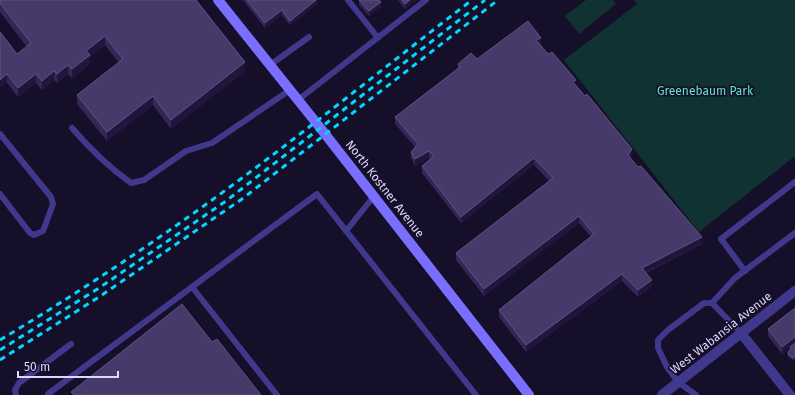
<svg xmlns="http://www.w3.org/2000/svg" width="795" height="395" font-family="'Fira Sans',sans-serif">
	<style>
		.green { fill: #113233 }
		.lines { fill: none; stroke-linecap: round; stroke-linejoin: round }
		.lane { stroke: #40388a; stroke-width: 6 }
		.street { stroke: #40388a; stroke-width: 10 }
		.secondary { stroke: #7a6eff; stroke-width: 10 }
		.rail { stroke: #03d7ff; stroke-width: 3; stroke-dasharray: 6 5; stroke-linecap: butt }
		.wall { fill: #342758 }
		.shaded-wall { fill: #20163d }
		.building { fill: #463a6a; stroke: #5e5381 }
		.labels { text-anchor: middle; stroke-width: 3.5; stroke-linejoin: round; paint-order: stroke }
		.park-label { font-size: 12px; fill: #5ce6cb; stroke: #150f29 }
		.street-label { font-size: 12px; fill: #ded7ff; stroke: #150f29 }
	</style>
	<rect width="100%" height="100%" fill="#150f29"/>
	<!-- green -->
	<g class="green">
		<polygon points="586,0 613,0 616,4 579,34 565,16"/>
		<polygon points="634,0 795,0 795,156 699,232 564,60 637,4"/>
	</g>
	<g class="lines">
		<!-- lane -->
		<g class="lane">
			<polyline points="348,0 378,38"/>
			<polyline points="270,65 309,37"/>
			<polyline points="298,100 426,0"/>
			<path d="M72 128C91 150 107 166 131 183L144 180 186 151 212 143 290 90"/>
			<polyline points="0,134 51,197 53,204 43,231 34,235 30,233 0,194"/>
			<polyline points="346,231 374,196"/>
			<polyline points="745,271 721,239 795,182"/>
			<polyline points="192,287 277,395"/>
			<polyline points="712,303 735,278 795,233"/>
			<polyline points="16,395 15,390 19,383 71,344"/>
			<polyline points="50,395 48,394 317,194 476,395"/>
			<polyline points="696,395 678,382 667,367 658,348 658,340 668,330 704,303 712,303 741,333"/>
		</g>
		<!-- street -->
		<g class="street">
			<polyline points="741,333 790,395"/>
			<polyline points="662,395 795,291"/>
		</g>
		<!-- secondary -->
		<polyline class="secondary" points="218,0 318,125 529,395"/>
		<!-- rail -->
		<g class="rail">
			<path d="M0 340C83 290 164 236 242 178 320 120 395 59 472 0"/>
			<polyline points="0,350 99,288 226,201 485,0"/>
			<polyline points="0,360 102,295 242,199 498,0"/>
		</g>
	</g>
	<!-- wall -->
	<g class="wall">
		<polygon points="0,0 245,71 171,129 153,105 107,141 77,104 77,95 119,63 105,45 90,57 90,64 72,78 68,74 57,83 54,80 42,90 36,83 18,97 7,83 0,32 17,54 27,47 0,12"/>
		<polygon points="243,0 318,0 318,3 290,25 282,15 265,28"/>
		<polygon points="359,0 381,7 369,16 359,5"/>
		<polygon points="398,0 416,0 405,9"/>
		<polygon points="541,44 540,45 576,85 632,156 630,159 702,244 646,273 652,287 638,297 622,281 526,352 499,317 499,310 591,237 579,223 484,296 456,260 456,253 549,181 534,165 461,223 422,173 422,166 430,159 429,158 415,166 411,158 411,152 415,147 395,124 395,117 458,68 458,64"/>
		<polygon points="795,308 795,359 793,360 788,357 788,352 790,350 790,348 782,354 768,336 768,329"/>
	</g>
	<!-- shaded-wall -->
	<g class="shaded-wall">
		<polygon points="316,0 318,0 318,3 290,25 290,21"/>
		<polygon points="410,0 416,0 405,9 405,4"/>
		<polygon points="381,2 381,7 369,16 369,11"/>
		<polygon points="282,10 282,15 265,28 265,23"/>
		<polygon points="105,36 105,45 90,57 90,64 72,78 72,69 86,51"/>
		<polygon points="541,38 541,44 536,47 536,40"/>
		<polygon points="245,62 245,71 171,129 171,120"/>
		<polygon points="68,65 68,74 57,83 57,74"/>
		<polygon points="54,71 54,80 42,90 42,81"/>
		<polygon points="7,74 7,83 0,88 0,80"/>
		<polygon points="36,74 36,83 18,97 18,88"/>
		<polygon points="153,96 153,105 107,141 107,132"/>
		<polygon points="632,149 632,156 628,162 628,155"/>
		<polygon points="429,151 429,158 415,166 415,159"/>
		<polygon points="534,158 534,165 461,223 461,217"/>
		<polygon points="579,216 579,223 484,296 484,289"/>
		<polygon points="702,237 702,244 642,274 642,268"/>
		<polygon points="622,274 622,281 526,352 526,345"/>
		<polygon points="652,280 652,287 638,297 638,290"/>
		<polygon points="795,337 795,344 790,347 790,348 782,354 782,347"/>
	</g>
	<!-- building -->
	<g class="building">
		<polygon points="0,0 196,0 245,62 171,120 153,96 107,132 77,95 123,59 105,36 86,51 90,55 72,69 68,65 57,74 54,71 42,81 36,74 18,88 7,74 0,80 0,32 17,54 31,43 0,3"/>
		<polygon points="247,0 316,0 290,21 282,10 265,23"/>
		<polygon points="359,0 379,0 381,2 369,11"/>
		<polygon points="402,0 410,0 405,4"/>
		<polygon points="528,21 541,38 536,40 548,54 552,52 576,80 573,82 585,96 587,94 632,149 628,155 638,167 641,166 702,237 642,268 652,280 638,290 622,274 526,345 499,310 594,234 579,216 484,289 456,253 553,178 534,158 461,217 422,166 434,156 429,151 415,159 411,152 418,144 395,117 460,67 458,64 471,53 477,59"/>
		<polygon points="182,304 212,342 217,339 261,395 74,395 71,392"/>
		<polygon points="795,308 795,337 782,347 768,329"/>
		<polygon points="795,343 795,356 793,358 788,354 788,352 791,349 790,347"/>
	</g>
	<g class="labels">
		<!-- park labels -->
		<g class="park-label">
			<text x="705" y="95">Greenebaum Park</text>
		</g>
		<!-- street labels -->
		<g class="street-label">
			<text transform="translate(385 189) rotate(52)" y="4">North Kostner Avenue</text>
			<text transform="translate(721 333) rotate(-38)" y="4">West Wabansia Avenue</text>
		</g>
	</g>
	<!-- scale -->
	<path d="M18 371v6h100v-6" fill="none" stroke="#ded7ff" stroke-width="2"/>
	<text x="24" y="371" font-size="12" fill="#ded7ff" stroke="#150f29" stroke-width="3" paint-order="stroke">50 m</text>
</svg>
